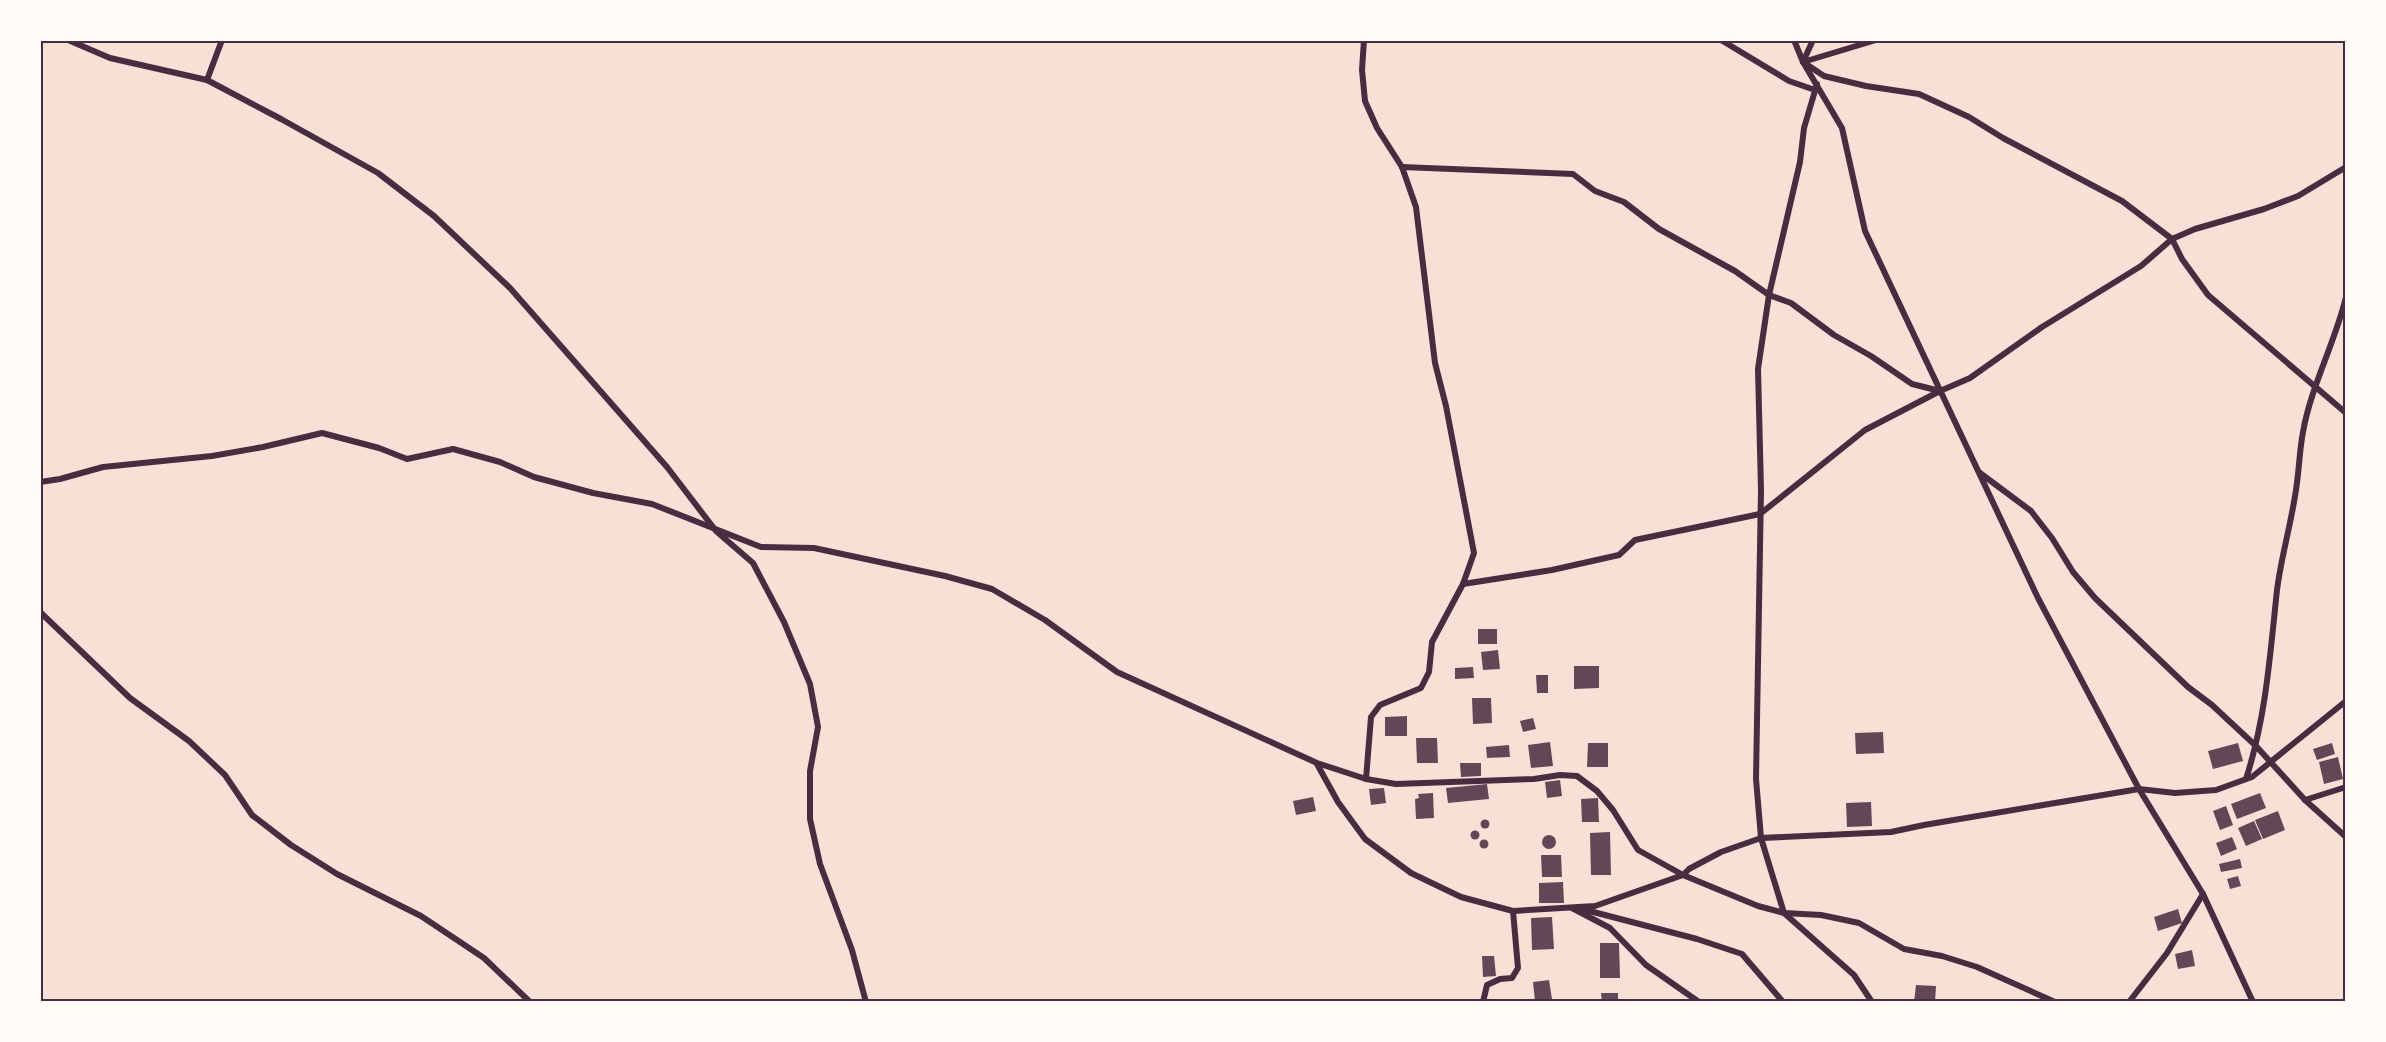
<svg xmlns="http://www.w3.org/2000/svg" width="2386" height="1042" font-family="Cabin,sans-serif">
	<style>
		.building { fill: #644757 }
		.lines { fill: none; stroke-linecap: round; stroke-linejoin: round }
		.minor { stroke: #4a2c40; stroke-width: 6 }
		.neatline { fill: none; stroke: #4a2c40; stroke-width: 2 }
	</style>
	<rect width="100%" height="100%" fill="#f7e1d7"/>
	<!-- building -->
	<g class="building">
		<rect x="1478" y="629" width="19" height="15"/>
		<polygon points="1498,650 1500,669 1483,670 1481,652"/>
		<polygon points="1574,666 1599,666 1599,688 1574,689"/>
		<polygon points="1473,667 1474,678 1455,679 1455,668"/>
		<polygon points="1536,675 1548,675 1548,693 1537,693"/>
		<polygon points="1472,698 1491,698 1492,723 1473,724"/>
		<polygon points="1407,716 1407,736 1385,736 1385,717"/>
		<polygon points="1533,718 1536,729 1523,732 1520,721"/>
		<polygon points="1883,732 1884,753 1856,754 1855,733"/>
		<polygon points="1416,738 1437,738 1438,763 1417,763"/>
		<polygon points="1550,742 1553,766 1531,768 1528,745"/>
		<polygon points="1588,743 1608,743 1608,767 1587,767"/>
		<polygon points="2238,743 2243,761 2213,769 2208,751"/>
		<polygon points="2332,743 2335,754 2317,760 2313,749"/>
		<polygon points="1509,745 1510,757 1487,758 1486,747"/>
		<polygon points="2338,757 2343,779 2324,784 2319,762"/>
		<polygon points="1460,763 1481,763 1481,776 1461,777"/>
		<polygon points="1560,780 1562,796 1547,798 1545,782"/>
		<polygon points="1487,784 1489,799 1448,803 1446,788"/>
		<polygon points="1384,788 1386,803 1371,805 1369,789"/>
		<polygon points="1433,793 1434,818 1416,819 1415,799 1419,798 1418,794"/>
		<polygon points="2260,793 2266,808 2237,819 2231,804"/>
		<polygon points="1313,797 1316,811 1296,815 1293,801"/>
		<polygon points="1598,798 1599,822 1582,822 1581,799"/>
		<polygon points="1871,802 1872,826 1847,827 1846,803"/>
		<polygon points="2226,806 2233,825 2220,830 2213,811"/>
		<polygon points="2278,811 2285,830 2263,839 2255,820"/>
		<circle cx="1485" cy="824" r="4.5"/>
		<polygon points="2254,821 2262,839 2246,846 2238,828"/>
		<circle cx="1475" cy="835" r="4.5"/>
		<polygon points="1610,832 1611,875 1591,875 1590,833"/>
		<circle cx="1549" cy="842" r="7"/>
		<polygon points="2232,837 2237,849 2221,856 2216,843"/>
		<circle cx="1484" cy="844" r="4.5"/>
		<polygon points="1541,855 1561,855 1562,877 1542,877"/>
		<polygon points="2240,859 2242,868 2221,872 2219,864"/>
		<polygon points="2238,876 2241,886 2230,889 2227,879"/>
		<polygon points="1563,882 1564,903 1539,903 1539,883"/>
		<polygon points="2178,909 2182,923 2158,931 2154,917"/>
		<polygon points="1552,917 1554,949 1532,950 1531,918"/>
		<polygon points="1600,943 1619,943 1620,978 1600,978"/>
		<polygon points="2192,950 2195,966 2178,969 2175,954"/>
		<polygon points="1482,956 1494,956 1496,976 1483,977"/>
		<polygon points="1549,980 1552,999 1535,1001 1533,982"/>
		<polygon points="1916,985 1936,986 1935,1002 1914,1002"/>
		<polygon points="1601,993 1618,993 1618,1002 1602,1002"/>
	</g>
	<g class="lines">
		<!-- minor -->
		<g class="minor">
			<polyline points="68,40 110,58 207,80 281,119 378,173 434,216 510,288 667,467 716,531 753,563 784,622 810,684 818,727 810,771 810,819 820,864 852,950 866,1002"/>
			<polyline points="1364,40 1362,70 1365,101 1377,128 1402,167 1416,207 1435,363 1446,406 1474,553 1463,584 1432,642 1429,672 1421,688 1380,705 1371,717 1366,779"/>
			<polyline points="1721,40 1789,81 1815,90"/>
			<polyline points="1794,40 1803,62 1842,128 1865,231 2038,598 2139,789 2203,894 2253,1002"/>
			<polyline points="1813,40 1803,62 1824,76 1866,86 1919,94 1969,117 2003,138 2122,201 2172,239 2182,259 2208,295 2346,413"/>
			<polyline points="1803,62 1876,40"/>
			<polyline points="207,80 222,40"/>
			<polyline points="1817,84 1804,128 1800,162 1769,295 1758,369 1761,490 1756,779 1761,838 1784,913 1854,975 1872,1002"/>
			<polyline points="1402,167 1573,174 1595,191 1624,202 1659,229 1735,271 1769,295 1791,303 1834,335 1871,356 1912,384 1940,391 1970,378 2042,327 2141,266 2172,239 2195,229 2264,209 2298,196 2346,167"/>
			<polyline points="1980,473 2031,511 2052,538 2073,572 2095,598 2188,687 2212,705 2256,746 2305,800 2346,837"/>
			<polyline points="40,482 60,479 103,467 212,456 263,447 322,433 379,448 407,459 453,449 500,462 534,477 593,493 652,504 761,547 814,548 945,576 992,589 1045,620 1117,672 1317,763 1366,779 1396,784 1534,779 1560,775 1577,776 1597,791 1613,810 1638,850 1683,875 1758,906 1784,913 1821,915 1859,923 1904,949 1942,956 1977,967 2055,1002"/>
			<polyline points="1463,584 1552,570 1619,555 1635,540 1760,514 1865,430 1940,391"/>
			<polyline points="40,612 130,698 189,741 225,775 252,815 291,845 337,874 421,916 484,958 530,1002"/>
			<polyline points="1317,764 1338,802 1365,839 1411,873 1461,897 1513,911 1595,906 1683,875 1689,869 1721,852 1761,838 1891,832 1924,825 2139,789 2175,793 2216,790 2252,777 2346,701"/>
			<path d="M2246 779C2266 717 2270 655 2277 590 2281 558 2290 528 2295 496 2299 475 2299 453 2303 432 2311 386 2335 343 2346 297"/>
			<polyline points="2305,800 2346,787"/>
			<polyline points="1572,908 1610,928 1646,965 1699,1002"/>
			<polyline points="1578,908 1697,939 1742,954 1783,1002"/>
			<polyline points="1483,1002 1487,985 1500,979 1512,978 1518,968 1513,911"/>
			<polyline points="2129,1002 2167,953 2203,894"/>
		</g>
	</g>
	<!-- border -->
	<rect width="2386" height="1042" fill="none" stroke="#fffaf5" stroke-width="84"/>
	<rect x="42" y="42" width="2302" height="958" class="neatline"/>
</svg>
